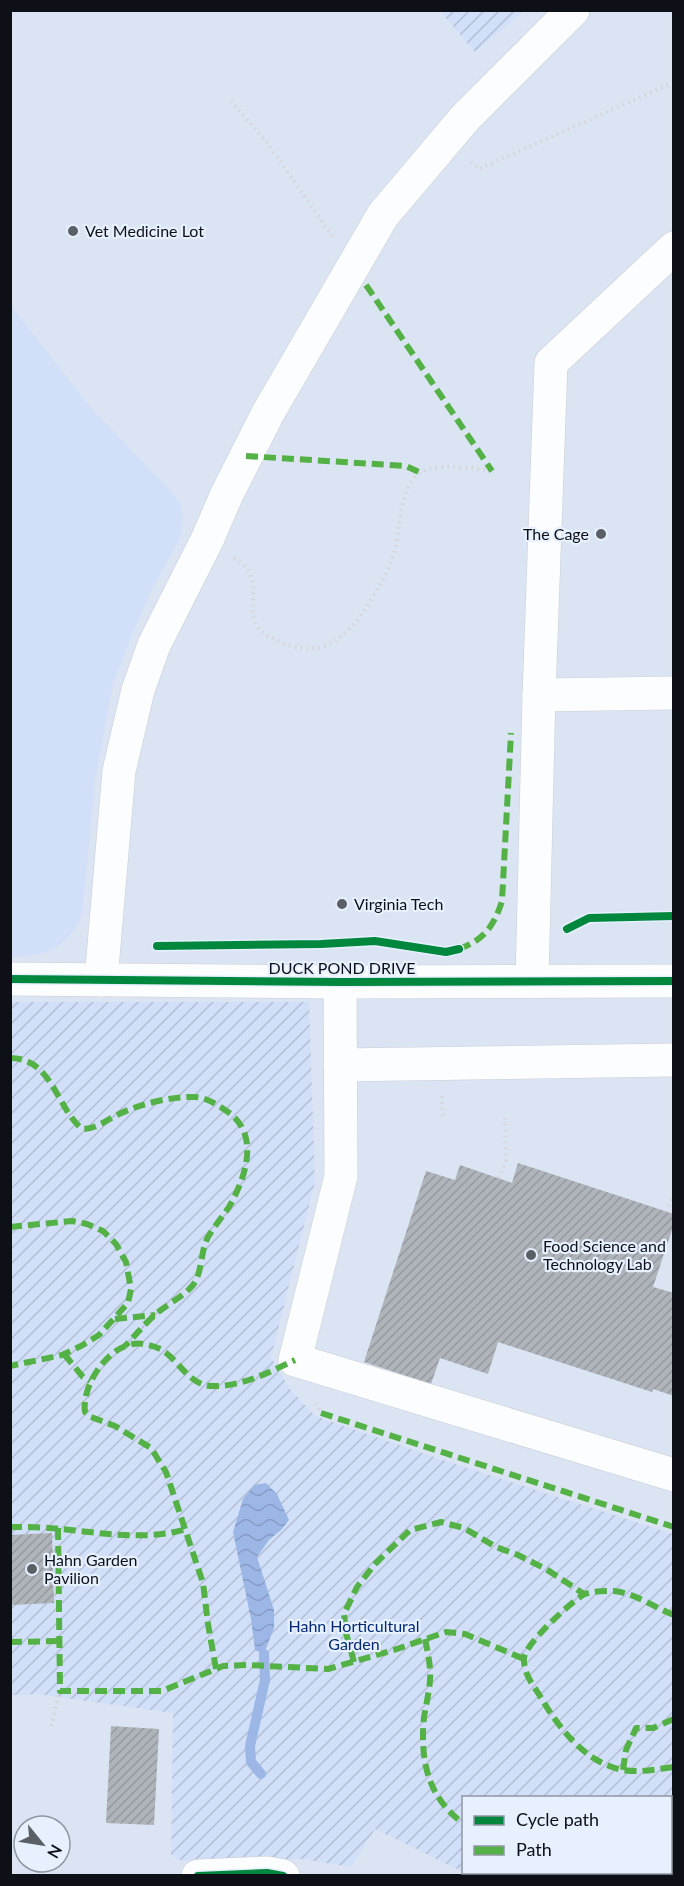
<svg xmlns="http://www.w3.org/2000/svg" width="684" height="1886" font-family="Lato,sans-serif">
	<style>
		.built { fill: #dbe4f2; fill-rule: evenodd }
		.grass { fill: #d1dff8 }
		.garden { fill: url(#garden-furrows) }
		.water { fill: url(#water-waves) }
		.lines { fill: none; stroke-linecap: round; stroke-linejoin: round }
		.stream { stroke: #9cb7e6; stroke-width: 10 }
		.building { fill: url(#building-hatch) }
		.minor-casing { stroke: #c9cdd5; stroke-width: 34 }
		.path { stroke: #d4d5d8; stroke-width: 4; stroke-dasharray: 1.5 4.5; stroke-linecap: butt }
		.minor { stroke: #fcfdfe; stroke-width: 33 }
		.quiet { stroke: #54b145; stroke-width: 6; stroke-dasharray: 12 6; stroke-linecap: butt }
		.cycleway-casing { stroke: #e7f0ff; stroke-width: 11 }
		.cycleway { stroke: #00873e; stroke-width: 8 }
		.poi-dot { fill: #5b5f66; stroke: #e7f0ff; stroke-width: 2 }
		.labels { text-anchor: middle; stroke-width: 4.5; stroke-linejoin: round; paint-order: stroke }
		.poi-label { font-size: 16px; fill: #0d1117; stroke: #e7f0ff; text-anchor: start }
		.street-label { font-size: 16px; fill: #0d1117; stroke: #e7f0ff }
		.park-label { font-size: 16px; fill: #032972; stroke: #e7f0ff }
	</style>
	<defs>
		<pattern id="garden-furrows" width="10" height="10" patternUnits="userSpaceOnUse" patternTransform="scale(1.5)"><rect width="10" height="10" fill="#d1dff8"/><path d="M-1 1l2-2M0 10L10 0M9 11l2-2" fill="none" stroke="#b2bed4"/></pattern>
		<pattern id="water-waves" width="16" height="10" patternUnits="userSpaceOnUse" patternTransform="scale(1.5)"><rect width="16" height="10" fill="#9cb7e6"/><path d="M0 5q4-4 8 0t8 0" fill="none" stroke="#859cc5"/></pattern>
		<pattern id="building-hatch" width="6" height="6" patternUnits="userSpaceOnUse" patternTransform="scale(1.5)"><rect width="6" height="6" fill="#afb3ba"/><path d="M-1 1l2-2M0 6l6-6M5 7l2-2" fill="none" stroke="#95999f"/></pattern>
	</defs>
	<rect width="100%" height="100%" fill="#edf1f9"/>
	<!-- built -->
	<path class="built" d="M11 11H673V1875L11 1876ZM464 1798H670V1872H464ZM24 1826H60V1862H24Z"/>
	<!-- grass -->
	<path class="grass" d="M11 306 91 408 171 492 180 503 183 516 182 529 179 540 153 587 131 637 113 684 95 780 82 916C66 948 46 957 10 957Z"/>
	<!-- garden -->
	<g class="garden">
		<polygon points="440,11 524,11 475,52"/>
		<polygon points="10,1002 309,1002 315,1182 271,1357 289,1388 315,1416 449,1462 673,1534 673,1875 471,1876 464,1873 670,1872 670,1798 464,1798 463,1872 375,1829 351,1867 301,1859 183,1861 171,1856 173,1713 36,1694 11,1695"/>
	</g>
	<!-- water -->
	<polygon class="water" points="266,1483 277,1494 289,1520 281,1530 269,1540 257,1557 274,1610 274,1628 264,1654 255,1650 251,1619 233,1532 243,1499 254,1485"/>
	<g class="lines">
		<!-- stream -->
		<polyline class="stream" points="261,1774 251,1762 250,1746 265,1680 264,1654"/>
	</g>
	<!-- building -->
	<g class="building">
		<polygon points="518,1163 674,1214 674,1224 653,1287 674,1293 674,1396 653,1389 652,1392 498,1342 488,1374 440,1358 431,1384 364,1362 426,1171 455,1180 460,1165 512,1183"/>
		<polygon points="52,1533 54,1603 10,1605 10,1535"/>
		<polygon points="111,1726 159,1729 154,1825 106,1823"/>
	</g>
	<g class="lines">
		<defs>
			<g id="minor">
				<polyline points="539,695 674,693"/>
				<polyline points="10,979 340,982 674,981"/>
				<polyline points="101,980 119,771 138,690 154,645 208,538 226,496 268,413 383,215 465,118 573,10"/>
				<polyline points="532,981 539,695 551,363 674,248"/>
				<polyline points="340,982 341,1176 295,1360 674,1475"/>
				<polyline points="340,1065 674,1060"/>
				<polyline points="198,1876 267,1873 283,1876"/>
			</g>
		</defs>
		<!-- minor casing -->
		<use href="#minor" class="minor-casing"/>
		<!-- path -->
		<g class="path">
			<polyline points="231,101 268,144 333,237"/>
			<polyline points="471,162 479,169 674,82"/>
			<path d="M234 558C274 582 234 617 268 636 317 664 347 642 372 598 381 583 389 569 394 553 401 530 398 487 421 472 438 462 474 469 493 471"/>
			<polyline points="442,1096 443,1119"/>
			<polyline points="499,1178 506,1160 505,1118"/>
			<polyline points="667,1212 674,1193"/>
			<polyline points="316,1403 321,1413"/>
			<polyline points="51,1726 60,1691"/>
		</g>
		<!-- minor -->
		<use href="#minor" class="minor"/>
		<!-- quiet -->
		<g class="quiet">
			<polyline points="366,285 492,471"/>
			<polyline points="246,456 406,466 421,473"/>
			<path d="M459 949C484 940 494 926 502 901L511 733"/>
			<path d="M10 1058C52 1058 56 1107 82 1129 97 1129 106 1120 119 1114 140 1104 172 1096 195 1097 208 1098 218 1105 228 1112 261 1135 245 1179 229 1207 222 1217 214 1227 208 1237 200 1252 203 1271 193 1285 183 1297 169 1303 157 1313 145 1323 136 1335 125 1346"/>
			<polyline points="10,1227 72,1221 87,1224 103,1231 116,1244 126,1262 131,1289 128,1303 99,1335 81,1346 62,1355 10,1366"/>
			<polyline points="115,1319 155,1315"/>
			<polyline points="64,1354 83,1377 90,1381"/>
			<polyline points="321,1413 674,1527"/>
			<path d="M10 1527C27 1527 45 1527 61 1529 101 1533 147 1541 186 1529"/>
			<polyline points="58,1528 60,1691 162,1691 223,1666 247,1665 328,1669 394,1650 446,1632 465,1634 524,1659"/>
			<path d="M674 1615C655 1608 635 1593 614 1591 605 1591 590 1591 583 1595 570 1603 525 1644 524 1658 523 1673 533 1685 540 1696 558 1727 585 1763 623 1770 640 1773 657 1769 674 1767"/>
			<path d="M425 1639C428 1653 431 1667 430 1680 429 1693 426 1705 424 1717 420 1760 427 1797 464 1824"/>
			<polyline points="10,1642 59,1641"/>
			<polyline points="354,1662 346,1633 344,1614 357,1587 375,1564 410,1530 441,1522 464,1528 496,1547 518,1555 546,1569 584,1594"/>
			<path d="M216 1669 208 1624 203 1583 166 1472 151 1448 115 1426 91 1417 85 1412C81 1384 112 1338 144 1344 150 1345 161 1348 165 1352 180 1363 191 1386 212 1386 242 1387 269 1372 295 1360"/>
			<polyline points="623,1770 626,1750 636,1728 653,1728 674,1719"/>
		</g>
		<defs>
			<g id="cycleway">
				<polyline points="567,929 589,918 674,916"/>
				<polyline points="157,946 321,944 375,941 446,952 459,949"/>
				<polyline points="10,979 340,982 674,981"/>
				<polyline points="198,1876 267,1873 283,1876"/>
			</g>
		</defs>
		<!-- cycleway casing -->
		<use href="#cycleway" class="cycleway-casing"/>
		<!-- cycleway -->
		<use href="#cycleway" class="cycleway"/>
	</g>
	<!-- markers -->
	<g class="poi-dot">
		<circle cx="73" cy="231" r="6"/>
		<circle cx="601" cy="534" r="6"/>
		<circle cx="342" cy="904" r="6"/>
		<circle cx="531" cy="1255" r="6"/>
		<circle cx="32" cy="1569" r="6"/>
	</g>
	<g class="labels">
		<!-- poi labels -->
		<g class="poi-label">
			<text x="85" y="237">Vet Medicine Lot</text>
			<text x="589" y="540" text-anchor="end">The Cage</text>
			<text x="354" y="910">Virginia Tech</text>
			<text x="543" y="1252">Food Science and<tspan x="543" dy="18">Technology Lab</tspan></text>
			<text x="44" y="1566">Hahn Garden<tspan x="44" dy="18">Pavilion</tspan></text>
		</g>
		<!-- street labels -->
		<g class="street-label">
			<text x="342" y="974">DUCK POND DRIVE</text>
		</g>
		<!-- park labels -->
		<g class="park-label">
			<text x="354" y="1632">Hahn Horticultural<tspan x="354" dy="18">Garden</tspan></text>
		</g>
	</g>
	<!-- border -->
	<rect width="684" height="1886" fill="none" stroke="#0d1117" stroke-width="24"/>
	<!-- legend -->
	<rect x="462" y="1796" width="210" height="78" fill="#e7f0ff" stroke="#9097a2" stroke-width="1.5"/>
	<rect x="474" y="1816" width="30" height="9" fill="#00873e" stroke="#9097a2" stroke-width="1.5"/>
	<text x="516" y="1826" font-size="18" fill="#0d1117">Cycle path</text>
	<rect x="474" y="1846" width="30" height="9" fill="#54b145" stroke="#9097a2" stroke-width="1.5"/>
	<text x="516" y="1856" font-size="18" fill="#0d1117">Path</text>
	<!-- north arrow -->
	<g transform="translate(42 1844) rotate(120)"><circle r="28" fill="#e7f0ff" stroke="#9097a2" stroke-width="1.5"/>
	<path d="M0-4.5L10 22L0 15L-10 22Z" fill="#5b5f66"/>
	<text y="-9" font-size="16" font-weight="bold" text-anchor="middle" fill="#0d1117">N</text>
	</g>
</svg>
